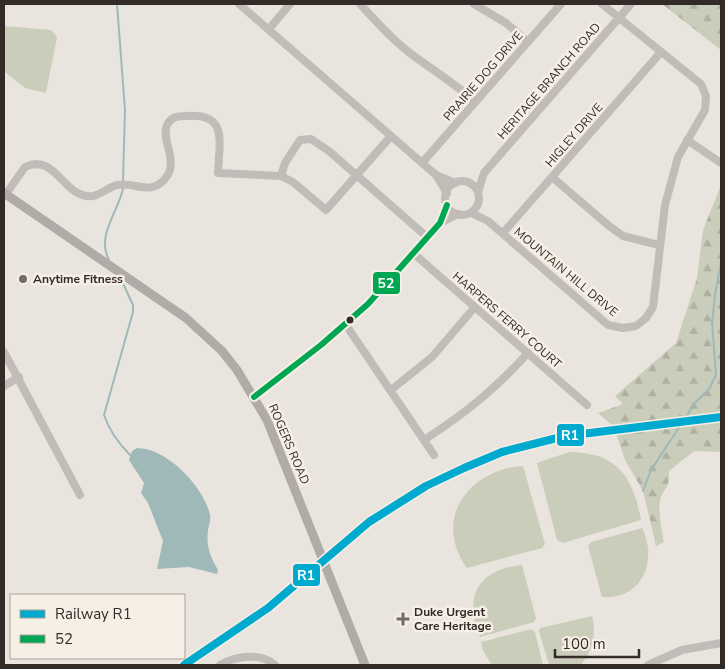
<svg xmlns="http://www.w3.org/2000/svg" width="725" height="669" font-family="'Nunito Sans',sans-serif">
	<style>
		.forest { fill: url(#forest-firs) }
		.pitch { fill: #cbcdbb }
		.water { fill: #9eb9b8 }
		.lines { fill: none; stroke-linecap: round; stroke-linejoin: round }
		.stream { stroke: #9eb9b8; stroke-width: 2 }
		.minor { stroke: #c2bcb8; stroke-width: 8 }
		.major { stroke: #b1aba7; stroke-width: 9 }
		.bus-1-casing { stroke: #f6efe6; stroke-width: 10 }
		.bus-1 { stroke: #00a651; stroke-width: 6 }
		.rail-1-casing { stroke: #f6efe6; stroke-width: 11 }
		.rail-1 { stroke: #00a9ce; stroke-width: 8 }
		.poi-dot { fill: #726c67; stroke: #f6efe6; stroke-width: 2 }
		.bus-dot { fill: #322b27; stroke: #f6efe6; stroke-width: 2 }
		.labels { text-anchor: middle; stroke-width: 5; stroke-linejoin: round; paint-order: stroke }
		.street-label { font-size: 12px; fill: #322b27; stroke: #f6efe6 }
		.poi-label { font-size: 12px; font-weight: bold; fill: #322b27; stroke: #f6efe6; text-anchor: start }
		.line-badge { stroke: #f6efe6; stroke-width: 2 }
		.badge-label { font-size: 14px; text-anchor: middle; font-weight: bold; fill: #fff }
	</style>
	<defs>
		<pattern id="forest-firs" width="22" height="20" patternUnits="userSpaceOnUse" patternTransform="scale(1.25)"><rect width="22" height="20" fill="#cbcdbb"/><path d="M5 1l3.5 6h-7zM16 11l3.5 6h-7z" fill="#afb0a1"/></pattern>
	</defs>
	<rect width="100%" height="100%" fill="#eae4df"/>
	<!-- forest -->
	<g class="forest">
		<polygon points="662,4 721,4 721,50"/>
		<path d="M721 185V452L694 451 669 471C669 489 667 484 661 497 657 506 662 533 664 542L656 546 643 491 625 460 614 427 598 413 623 404 615 396 676 343 697 278 703 230Z"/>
	</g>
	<!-- pitch -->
	<g class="pitch">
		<polygon points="4,26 51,30 57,37 46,93 25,88 5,72"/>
		<path d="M569 452C616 452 633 476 641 520L563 543 557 540 537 463Z"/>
		<path d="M523 466 545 544 542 548 467 568C432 520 468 469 523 466Z"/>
		<path d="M642 528C658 560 643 600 602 597L588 546 591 542Z"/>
		<path d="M522 565 536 618 534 622 480 637C463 597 478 569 522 565Z"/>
		<path d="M592 616C597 634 592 651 581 665H549L539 631 540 628Z"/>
		<polygon points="531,629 535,632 543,665 492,665 483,651 481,642"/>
	</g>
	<!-- water -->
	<path class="water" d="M137 448C167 448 204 487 210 515 211 519 209 525 208 530 206 546 210 556 218 570L217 574 189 567 157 569 163 541 148 503 141 493 144 483 129 460 132 451Z"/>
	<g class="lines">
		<!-- stream -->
		<g class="stream">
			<polyline points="117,4 125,110 123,180"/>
			<path d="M109 260C96 236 118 212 123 189"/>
			<path d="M120 277 133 305V312L104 415C109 430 120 445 131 456"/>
			<polyline points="643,491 651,470 695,403 709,389 716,375 712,323 715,295 721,262"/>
		</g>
		<!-- minor -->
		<g class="minor">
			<polyline points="239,4 436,175 455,183"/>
			<path d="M360 4C376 21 391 39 410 53 432 70 455 83 475 102"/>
			<polyline points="474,4 506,23 528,42"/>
			<polyline points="269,29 290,4"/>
			<polyline points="687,140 721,163"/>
			<polyline points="422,163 561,4"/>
			<polyline points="436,175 447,193"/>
			<polyline points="281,176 285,163 300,140 311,139 329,151 427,237"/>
			<polyline points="552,177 609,226 623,236 659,245"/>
			<circle cx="462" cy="198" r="17"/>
			<polyline points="478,192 484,173 631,4"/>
			<path d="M6 194 25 167C56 152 64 200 93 196 102 194 109 187 117 185 134 181 149 196 164 180 181 162 160 141 167 125 171 117 177 116 185 116 229 112 219 142 218 173L281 176 293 182 326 210 391 136"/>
			<polyline points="471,213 488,221 608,325 623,328 636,326 646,318 653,307 665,205 678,157 705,110 706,96 701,84 602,4"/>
			<polyline points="440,223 458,214"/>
			<polyline points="503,233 661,52"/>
			<polyline points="413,253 587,405"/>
			<polyline points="346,325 434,455"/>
			<polyline points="4,352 80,495"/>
			<polyline points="4,386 19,377"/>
			<polyline points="391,390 432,357 474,308"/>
			<polyline points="254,397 321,345 368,304 440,223 447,205"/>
			<path d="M424 440C467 412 493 391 528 353"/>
			<path d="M220 665C236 656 260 652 275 665"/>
			<polyline points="648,665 682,650 721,643"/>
		</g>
		<!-- major -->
		<polyline class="major" points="4,193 186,318 222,351 237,370 267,420 365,665"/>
		<defs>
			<polyline id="bus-1" points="254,397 321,345 368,304 440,223 447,205"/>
		</defs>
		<!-- bus-1 casing -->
		<use href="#bus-1" class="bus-1-casing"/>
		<!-- bus-1 -->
		<use href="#bus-1" class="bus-1"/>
		<defs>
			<polyline id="rail-1" points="184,665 268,608 369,522 426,486 464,468 502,452 565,436 721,417"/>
		</defs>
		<!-- rail-1 casing -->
		<use href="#rail-1" class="rail-1-casing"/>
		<!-- rail-1 -->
		<use href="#rail-1" class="rail-1"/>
	</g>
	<!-- markers -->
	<g class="poi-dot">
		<circle cx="23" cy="279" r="5"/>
		<path d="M400.5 611.5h5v5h5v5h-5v5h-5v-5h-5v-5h5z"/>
	</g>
	<circle class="bus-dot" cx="350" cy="320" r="4.5"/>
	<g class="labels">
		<!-- street labels -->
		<g class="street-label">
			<text transform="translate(483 76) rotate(-49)" y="4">PRAIRIE DOG DRIVE</text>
			<text transform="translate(549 81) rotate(-49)" y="4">HERITAGE BRANCH ROAD</text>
			<text transform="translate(574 135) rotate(-49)" y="4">HIGLEY DRIVE</text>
			<text transform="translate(566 272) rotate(40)" y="4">MOUNTAIN HILL DRIVE</text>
			<text transform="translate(507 320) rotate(41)" y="4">HARPERS FERRY COURT</text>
			<text transform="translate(289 444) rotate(67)" y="4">ROGERS ROAD</text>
		</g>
		<!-- poi labels -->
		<g class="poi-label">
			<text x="33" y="283">Anytime Fitness</text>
			<text x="414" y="616">Duke Urgent<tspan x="414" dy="14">Care Heritage</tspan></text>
		</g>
	</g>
	<g class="line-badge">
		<rect x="372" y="271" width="29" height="24" rx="5" fill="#00a651"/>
		<rect x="556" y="423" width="29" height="24" rx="5" fill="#00a9ce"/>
		<rect x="292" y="563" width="29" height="24" rx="5" fill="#00a9ce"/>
	</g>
	<g class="badge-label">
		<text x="386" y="288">52</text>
		<text x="570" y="440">R1</text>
		<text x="306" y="580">R1</text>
	</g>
	<!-- border -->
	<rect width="725" height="669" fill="none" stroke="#322b27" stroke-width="10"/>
	<!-- legend -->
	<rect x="10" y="594" width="175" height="65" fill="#f6efe6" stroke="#a8a19a"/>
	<rect x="20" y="610" width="25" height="8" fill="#00a9ce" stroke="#a8a19a"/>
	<text x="55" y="619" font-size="15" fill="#322b27">Railway R1</text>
	<rect x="20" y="635" width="25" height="8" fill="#00a651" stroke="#a8a19a"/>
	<text x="55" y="644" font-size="15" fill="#322b27">52</text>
	<!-- scale -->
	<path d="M555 649v8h84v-8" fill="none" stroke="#322b27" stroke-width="2.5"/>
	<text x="562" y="649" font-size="15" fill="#322b27" stroke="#f6efe6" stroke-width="4" paint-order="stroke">100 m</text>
</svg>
